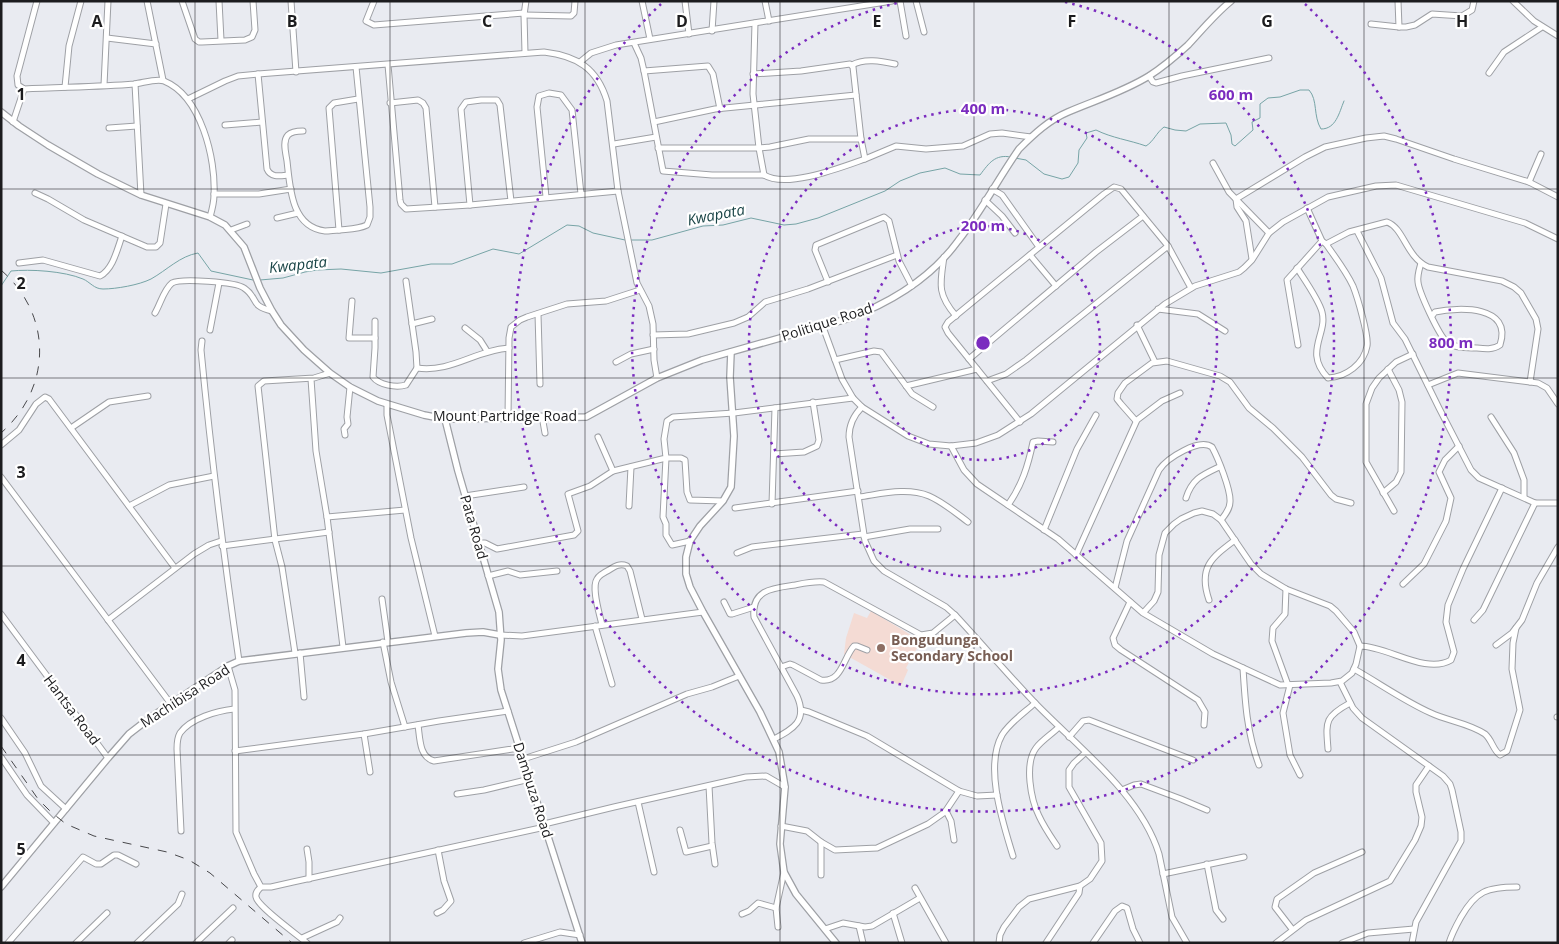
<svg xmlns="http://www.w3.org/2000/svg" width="1559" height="944" font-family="'Open Sans',sans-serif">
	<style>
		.education { fill: #f4dbd4 }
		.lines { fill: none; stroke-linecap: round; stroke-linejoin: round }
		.stream { stroke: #77a4a6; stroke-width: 1 }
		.minor-casing { stroke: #9ea0a5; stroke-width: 7 }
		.tertiary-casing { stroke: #9ea0a5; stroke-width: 8 }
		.minor { stroke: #fff; stroke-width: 5 }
		.tertiary { stroke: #fff; stroke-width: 5.5 }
		.rail { stroke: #48484b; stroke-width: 1; stroke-dasharray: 9 9; stroke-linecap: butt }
		.grid { fill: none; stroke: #1c1c1e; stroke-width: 1; stroke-opacity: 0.55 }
		.ring { fill: none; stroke: #7b2cbf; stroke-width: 2.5; stroke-dasharray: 2.5 5 }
		.education-dot { fill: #8d6e63; stroke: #fff; stroke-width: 2 }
		.labels { text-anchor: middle; stroke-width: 4.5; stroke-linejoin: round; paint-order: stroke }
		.street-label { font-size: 14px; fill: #1c1c1e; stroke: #fff }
		.education-label { font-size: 14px; font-weight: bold; fill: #785e54; stroke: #fff; text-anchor: start }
		.water-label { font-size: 15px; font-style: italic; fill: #194446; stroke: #fff }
		.grid-label { font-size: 16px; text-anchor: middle; font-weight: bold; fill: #1c1c1e; stroke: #fff; stroke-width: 4.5; stroke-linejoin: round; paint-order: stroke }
		.centre { fill: #7b2cbf; stroke: #fff; stroke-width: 2.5 }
		.ring-label { font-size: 15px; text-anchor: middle; font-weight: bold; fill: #7b2cbf; stroke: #fff; stroke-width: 4.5; stroke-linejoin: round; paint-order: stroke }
	</style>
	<rect width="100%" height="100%" fill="#e9ebf1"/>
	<!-- education -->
	<polygon class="education" points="871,611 921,641 906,668 908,670 901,686 844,654 846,638 854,613 867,618"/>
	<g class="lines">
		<!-- stream -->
		<g class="stream">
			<path d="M1015 158 1026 160 1044 174 1062 179 1069 177 1078 163 1079 150 1087 138 1086 133 1096 130C1112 138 1129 140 1146 146 1154 141 1156 133 1164 127L1175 130 1186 131 1200 124 1226 123 1231 135 1232 144 1235 146 1253 130 1252 122 1260 118V104L1268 98 1280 97 1300 90H1309C1318 100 1313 116 1321 129 1336 129 1339 113 1344 101"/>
			<path d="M629 240H652L703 226 723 225 751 218 784 225 796 224 818 218 885 191 900 181 920 173 945 168 960 174 980 175C989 163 995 154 1011 157"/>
			<polyline points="260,280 283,278 305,272 317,270 341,269 381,273 431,264 452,264 493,249 519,254 567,225 579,226 593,233 625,240"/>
			<path d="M1 286 11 271C30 269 64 271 83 279 90 282 94 289 103 289 116 289 139 285 151 279 167 270 180 256 198 253L211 271 253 280"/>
		</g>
		<defs>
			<g id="minor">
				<path d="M37 1 17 76 18 85 24 89C61 87 98 87 134 84 143 83 157 78 164 81 201 96 216 159 214 195 214 202 212 210 210 217"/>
				<polyline points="147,1 163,80"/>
				<polyline points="182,1 195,39 199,42 202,42 245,40 252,37 255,30 253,1"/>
				<polyline points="219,1 221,40"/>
				<polyline points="291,1 296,72"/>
				<polyline points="374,1 366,21 374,25 524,13"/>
				<polyline points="642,1 650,39"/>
				<polyline points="685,1 689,34"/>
				<polyline points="765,1 769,21"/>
				<polyline points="900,1 906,36"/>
				<polyline points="916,1 924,32"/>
				<polyline points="1398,1 1399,27 1406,27 1415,25 1432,14 1462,16 1472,10 1474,1"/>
				<polyline points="1513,1 1534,21 1558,36"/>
				<polyline points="524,15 571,16 574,13 575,1"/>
				<polyline points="1371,24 1399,27"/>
				<polyline points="712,31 714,1"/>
				<polyline points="107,38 156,44"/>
				<polyline points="634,43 641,58 644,71 663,171 712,175 764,175 759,148 753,94 755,23"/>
				<polyline points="525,53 524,15 526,1"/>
				<polyline points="580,62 591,53 616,45 892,1"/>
				<polyline points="388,65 400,200 401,204 406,209 470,205 618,191"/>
				<path d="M852 65C864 58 881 61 895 64"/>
				<polyline points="644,71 708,66 713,74 720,109"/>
				<polyline points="1489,73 1504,52 1542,27"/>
				<path d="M258 74 267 169C271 178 280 176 288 175"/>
				<path d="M753 74 801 71 850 64 853 67 861 139 865 159C842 167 787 189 764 175"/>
				<polyline points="1149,76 1153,82 1156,83 1182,76 1269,58"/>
				<polyline points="135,84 141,195"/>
				<polyline points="104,85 108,1"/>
				<polyline points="65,87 69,46 81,1"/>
				<path d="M188 99 225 81 238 76 258 74 544 52C577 56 597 68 607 101L618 191 637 283 649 306 653 324 654 360 657 378"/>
				<polyline points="390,103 418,100 423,103 426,108 435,207"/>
				<polyline points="13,122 24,89"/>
				<polyline points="654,122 715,109 856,95"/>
				<polyline points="225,125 262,122"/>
				<polyline points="109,128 137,126"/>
				<path d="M303 131C298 131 292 131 288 135 282 141 286 154 287 161 290 187 291 227 325 231 330 231 335 230 340 230 350 229 359 229 367 225L370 217V207L356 67"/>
				<polyline points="614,144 656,137"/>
				<polyline points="658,148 759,148 770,147 809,139 861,139"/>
				<polyline points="865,159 896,146 926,149 963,146 990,134 1002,133 1031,137"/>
				<polyline points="1213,163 1229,192 1269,233"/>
				<polyline points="1529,182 1541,154"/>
				<polyline points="992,189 1002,195 1039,247"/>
				<polyline points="35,193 48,199 84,220 147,247 156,247 160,243 166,204"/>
				<polyline points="214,194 259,194 291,189"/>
				<polyline points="546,197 537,107 539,96 549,93 561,95 572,110 581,194"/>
				<polyline points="985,200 1002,216 1015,233"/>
				<polyline points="470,205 461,109 466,102 481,100 497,100 500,105 511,201"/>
				<path d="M1307 208 1322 241 1326 244 1349 232 1387 222C1404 228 1406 257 1428 267L1502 281 1514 287 1521 293 1536 319 1538 329 1530 382"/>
				<polyline points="277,218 298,213"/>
				<polyline points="231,230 247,224"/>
				<polyline points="339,230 329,108 334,103 358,99"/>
				<polyline points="1357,231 1381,278 1393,323 1405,339 1439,408 1471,470 1479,478 1535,503 1558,503"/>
				<polyline points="1030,255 1056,286"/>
				<path d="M944 257C940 284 937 294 956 316"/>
				<polyline points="1252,259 1246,221 1237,207 1236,199 1305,157 1325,147 1366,138 1384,136 1396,139 1454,159 1529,182 1558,197"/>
				<path d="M19 263 43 260 100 276C113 269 117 250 122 236"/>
				<path d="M1421 263C1419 270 1417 276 1418 282 1419 292 1439 336 1447 342 1454 348 1468 348 1477 348 1485 349 1493 350 1500 345 1513 305 1459 307 1435 312L1432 316"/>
				<path d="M1297 268C1304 279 1319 300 1322 312 1328 334 1303 352 1328 378 1346 377 1364 364 1367 346 1369 336 1357 296 1353 286 1346 271 1335 257 1326 244"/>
				<polyline points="406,281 416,352 417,368"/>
				<polyline points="828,282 815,250 816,245 884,217 889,221 899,261 912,286"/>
				<polyline points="352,301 349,338 375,338"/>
				<polyline points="1158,309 1198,314 1225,331"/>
				<path d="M155 313C160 305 164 289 172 283 181 278 236 282 244 288 259 298 249 306 272 311"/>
				<polyline points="538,314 540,384"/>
				<path d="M375 321V348L373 377C379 385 396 388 406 385L417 368C451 373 476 350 509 348"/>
				<polyline points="412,324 432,319"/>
				<polyline points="1137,325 1155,362"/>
				<polyline points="823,327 842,379 853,398 862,407 908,436 929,444 951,446 976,443 998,435 1031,414 1165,304 1195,286 1239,272 1244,268 1252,260 1269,233 1283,222 1328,197 1376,186 1396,185 1525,223 1558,239"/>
				<polyline points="465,328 480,340 487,351"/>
				<polyline points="210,330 219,283"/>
				<polyline points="653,335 688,334 734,323 748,317 765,302 808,289 897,255"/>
				<path d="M202 341 201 350C211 454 224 558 239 661"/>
				<polyline points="1298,345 1287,280 1322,241"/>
				<polyline points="969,359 1096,252 1143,216"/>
				<polyline points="835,360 874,351 881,352 912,394 933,407"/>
				<polyline points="616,362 631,354 654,349"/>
				<polyline points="311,379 316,451 327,517 343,647"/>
				<polyline points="987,381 1006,374 1026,360 1168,246"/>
				<polyline points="1428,385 1458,373 1538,383 1547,388 1558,404"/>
				<polyline points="906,386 977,369"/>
				<polyline points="387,404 387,415 411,538 435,636"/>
				<path d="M862 407C853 416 849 425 849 437L865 541 874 561 884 571 946 607 955 615C983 645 1009 676 1037 705 1079 748 1141 795 1159 854L1172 917 1187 943"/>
				<polyline points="542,416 545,433"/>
				<polyline points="508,417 509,338 511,327 520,320 527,317 567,304 606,301 640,290"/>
				<polyline points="1491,417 1514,453 1524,480 1524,497"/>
				<polyline points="1136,421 1121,404 1117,399 1118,393 1125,383 1152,363 1167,361 1220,376 1230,382 1249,408 1273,428 1302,457 1331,495 1336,499 1351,503"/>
				<polyline points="1020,422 948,333 945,327 948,322 1104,194 1114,187 1121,189 1168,246 1191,288"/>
				<polyline points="71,428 109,402 148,396"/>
				<polyline points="345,435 344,429 348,424 347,417 350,387"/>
				<polyline points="598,437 613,471"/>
				<polyline points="1,445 19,430 36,404 45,397 49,399 175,568"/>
				<polyline points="951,446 964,470 977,484 1058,539 1143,613 1213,654 1280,685 1331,683 1342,681 1352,673 1356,664 1360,646 1354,632 1336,611 1330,606 1286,589 1261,574 1251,564 1221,520 1213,514 1202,511 1194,513 1181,519 1174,524 1165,533 1159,555 1158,592 1154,601 1143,613"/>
				<polyline points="774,454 804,452 817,446 819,440 813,402"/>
				<polyline points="1,477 171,704"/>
				<polyline points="1383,493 1396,482 1401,472 1402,402 1399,390 1388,369"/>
				<polyline points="465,496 524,487"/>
				<path d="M859 497C881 494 907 487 929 496 943 502 956 513 968 522"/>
				<path d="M1186 498C1192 479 1202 475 1219 467"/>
				<polyline points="772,504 775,408"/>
				<path d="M1008 505C1022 485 1028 466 1033 442L1038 441 1053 442"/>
				<polyline points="129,506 169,485 214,476"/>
				<polyline points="629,506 631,467"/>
				<polyline points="735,508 858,491"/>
				<polyline points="1394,511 1366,462 1366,404 1372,388 1379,378 1396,362 1413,354"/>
				<polyline points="327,517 405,510"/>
				<polyline points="1044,530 1077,449 1096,415"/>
				<polyline points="864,537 910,529 938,529"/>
				<polyline points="690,541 672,545 666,535 666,524 663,517 666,458 681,458 685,460 687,492 690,500 723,501"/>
				<polyline points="478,543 485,543 497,549 574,535 578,531 568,494 590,486 613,471 666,458 664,439 667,421 673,417 734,413 853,398"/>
				<polyline points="222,546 329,532"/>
				<polyline points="737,553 752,547 863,534"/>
				<polyline points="1076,555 1137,420 1162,401 1180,393"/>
				<polyline points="488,576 508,571 520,575 557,571"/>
				<polyline points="1403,584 1424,564 1446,521 1451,498 1439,472 1445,460 1459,446"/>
				<path d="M1115 588 1127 541 1159 470C1167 458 1199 438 1212 447 1218 458 1231 490 1230 502 1230 509 1225 515 1221 520"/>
				<polyline points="1286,589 1285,614 1273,628 1272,641 1288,685"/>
				<polyline points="382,599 388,642"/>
				<path d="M1209 600C1198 568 1211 558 1235 540"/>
				<polyline points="724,602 730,614 732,614 754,607"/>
				<polyline points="1130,602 1113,638 1115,645 1121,650 1198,700 1205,712 1204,725"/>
				<polyline points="1,614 108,758"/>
				<polyline points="108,620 194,554 209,545 221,541"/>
				<polyline points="1474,620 1483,610 1535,503"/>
				<path d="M602 625C600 615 591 588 597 579 599 575 605 572 609 570 615 566 620 563 627 566L630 571 642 619"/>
				<polyline points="595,626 612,684"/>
				<polyline points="500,635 522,636 703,612"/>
				<polyline points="383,642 391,682 405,727"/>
				<polyline points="1496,645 1512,633 1522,620 1537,583 1558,547"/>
				<path d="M1360 646C1387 646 1426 675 1451 660L1454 652 1446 622 1448 605 1463 569 1502 488"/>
				<polyline points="295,653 282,567 275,540 258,386 264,381 314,378 330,373"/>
				<polyline points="300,653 304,697"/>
				<polyline points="228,666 235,690 236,832 254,874 261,887 271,887 293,882 545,827"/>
				<path d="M781 667 790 664 793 665 821 680C842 683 843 658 854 646H857L867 650"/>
				<path d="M1243 668C1245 701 1247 734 1259 765"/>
				<path d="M1354 669C1379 683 1404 701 1431 713 1448 721 1469 723 1485 734 1492 740 1493 750 1500 755L1507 751 1520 710 1512 669 1513 643 1516 628"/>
				<polyline points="1340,682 1353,708 1362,718 1443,776 1450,784 1452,790 1461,832 1461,841 1416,922 1412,943"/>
				<polyline points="1290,685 1283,713 1290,755 1300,775"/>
				<polyline points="801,710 809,712 867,736 959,791 977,796 997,795"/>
				<polyline points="1557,717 1558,717"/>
				<polyline points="1,718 25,753 41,786 66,809"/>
				<path d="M418 725C420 738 419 757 434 761L519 748"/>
				<polyline points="364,734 370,772"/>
				<polyline points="1069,737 1083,721 1089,720 1193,760"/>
				<path d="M774 739C793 729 808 721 797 696L754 617C751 589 774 588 795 585 805 583 814 581 824 582L921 635 933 633 955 615"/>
				<path d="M1328 749C1326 722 1324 717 1350 703"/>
				<polyline points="235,751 364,734 439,721 508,711"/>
				<polyline points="1,757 27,795 54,823"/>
				<polyline points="523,759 576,742 687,694 712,687 739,676"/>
				<polyline points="709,786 712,843 715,864"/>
				<polyline points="1122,790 1134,785 1141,784 1181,799 1207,810"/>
				<polyline points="457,794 484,790 530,779"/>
				<polyline points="638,802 654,872"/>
				<polyline points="946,811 951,821 954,840"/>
				<polyline points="544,824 614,807 746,777 766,776 785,787"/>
				<polyline points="781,826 807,831 821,842 835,850 877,848 928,824 945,812 959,791"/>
				<polyline points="680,830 686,852 712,846"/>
				<path d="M181 831 177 749C177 744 177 738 180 733 191 718 217 711 234 709"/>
				<path d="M1057 846C1051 837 1044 827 1039 816 1031 800 1024 764 1036 748 1042 740 1052 734 1059 727"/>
				<polyline points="307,849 309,862 309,879"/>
				<path d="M1013 856C1003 823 984 767 1002 735 1010 722 1024 713 1035 703"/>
				<polyline points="1207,864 1216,910 1223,919"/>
				<polyline points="1163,874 1244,857"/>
				<polyline points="821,875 821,842"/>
				<path d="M261 887C258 890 255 892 256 897 258 907 298 935 307 943"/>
				<polyline points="915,888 946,943"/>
				<polyline points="437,913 443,910 451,901 444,881 438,850"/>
				<polyline points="893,913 902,943"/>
				<polyline points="742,914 749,911 758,903 776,908"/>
				<polyline points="859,926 863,943"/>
				<polyline points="778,927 776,908 784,872"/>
				<polyline points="825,929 843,923 865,927 872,926 920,898"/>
				<polyline points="1292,929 1275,907 1277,899 1314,873 1362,852"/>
				<polyline points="302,938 337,922 340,918"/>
				<polyline points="8,943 83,857 96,864 101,864 114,855 118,855 136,864"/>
				<polyline points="76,943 107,913"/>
				<polyline points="137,943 178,904 182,894"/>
				<polyline points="196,943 233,908"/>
				<polyline points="229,943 232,940"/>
				<polyline points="524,943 560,932 580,935"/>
				<polyline points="999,943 1000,935 1004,927 1019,907 1029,899 1080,886 1090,879 1102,861 1101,843 1069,787 1069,770 1074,763 1085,753"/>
				<polyline points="1046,943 1079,893 1080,886"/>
				<polyline points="1093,943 1115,911 1122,906 1127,908 1133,929 1140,943"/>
				<polyline points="1276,943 1306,920 1390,881 1415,840 1421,826 1422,817 1416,792 1416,785 1429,766"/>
				<polyline points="1342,943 1368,933 1414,929"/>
				<path d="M1449 943C1452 933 1456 926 1461 917 1476 891 1487 887 1517 887"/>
			</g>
			<g id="tertiary">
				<path d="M1 112 19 126 48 145 98 174 141 195 210 217 225 225 244 247 260 288 272 311 281 325 304 350 330 373 350 387 378 401 424 415 445 419 586 417 657 378 702 360 847 319C890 303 931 278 958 241 981 212 998 179 1019 149 1034 134 1049 120 1068 112 1096 100 1123 92 1149 76 1163 67 1176 56 1188 45 1202 30 1215 14 1231 1"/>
				<polyline points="731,352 730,377 734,436 731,487 723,501 700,526 690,541 686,557 686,574 690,587 703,612 760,712 779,752 785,787 780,844 784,872 796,894 836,943"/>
				<polyline points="445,419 458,471 499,612 501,640 498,669 501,690 582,943"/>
				<polyline points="1,887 108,758 129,734 151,717 228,666 239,661 466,633 483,632 500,635"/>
			</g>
		</defs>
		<!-- minor casing -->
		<use href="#minor" class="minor-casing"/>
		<!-- tertiary casing -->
		<use href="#tertiary" class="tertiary-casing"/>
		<!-- minor -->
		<use href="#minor" class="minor"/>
		<!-- tertiary -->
		<use href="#tertiary" class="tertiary"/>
		<!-- rail -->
		<g class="rail">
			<path d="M1 270C53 315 52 388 1 433"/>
			<polyline points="1,746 38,799 51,812 66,824 94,836 167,852 189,860 210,873 292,943"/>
		</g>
	</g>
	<!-- grid -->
	<path class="grid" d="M195 1V943M390 1V943M585 1V943M780 1V943M974 1V943M1169 1V943M1364 1V943M1 189H1558M1 378H1558M1 566H1558M1 755H1558"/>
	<!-- distance rings -->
	<g class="ring">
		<circle cx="983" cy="343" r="117"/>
		<circle cx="983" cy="343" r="234"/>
		<path d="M1065 2A351 351 0 1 1 901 2"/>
		<path d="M1305 4A468 468 0 1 1 661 4"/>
	</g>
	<!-- markers -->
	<circle class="education-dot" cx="881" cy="648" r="5"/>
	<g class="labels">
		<!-- street labels -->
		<g class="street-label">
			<text transform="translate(827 322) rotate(-18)" y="5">Politique Road</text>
			<text x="505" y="421">Mount Partridge Road</text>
			<text transform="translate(474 527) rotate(74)" y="5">Pata Road</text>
			<text transform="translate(185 696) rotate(-33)" y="5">Machibisa Road</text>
			<text transform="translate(72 710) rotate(53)" y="5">Hantsa Road</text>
			<text transform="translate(533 790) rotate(72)" y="5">Dambuza Road</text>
		</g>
		<!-- education labels -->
		<g class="education-label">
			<text x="891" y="645">Bongudunga<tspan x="891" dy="16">Secondary School</tspan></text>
		</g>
		<!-- water labels -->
		<g class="water-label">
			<text transform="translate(716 215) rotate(-11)" y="5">Kwapata</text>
			<text transform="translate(298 265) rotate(-6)" y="5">Kwapata</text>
		</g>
	</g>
	<g class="grid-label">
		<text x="97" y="27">A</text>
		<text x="292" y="27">B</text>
		<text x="487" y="27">C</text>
		<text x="682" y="27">D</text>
		<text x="877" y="27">E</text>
		<text x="1072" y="27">F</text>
		<text x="1267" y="27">G</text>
		<text x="1462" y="27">H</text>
		<text x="21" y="100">1</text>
		<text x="21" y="289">2</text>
		<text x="21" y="478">3</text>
		<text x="21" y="666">4</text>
		<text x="21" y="855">5</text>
	</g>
	<circle cx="983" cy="343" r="8" class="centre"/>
	<g class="ring-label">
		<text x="1231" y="100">600 m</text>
		<text x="983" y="114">400 m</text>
		<text x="983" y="231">200 m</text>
		<text x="1451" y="348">800 m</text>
	</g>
	<!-- border -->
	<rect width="1559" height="944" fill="none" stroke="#1c1c1e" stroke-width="5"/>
</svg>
